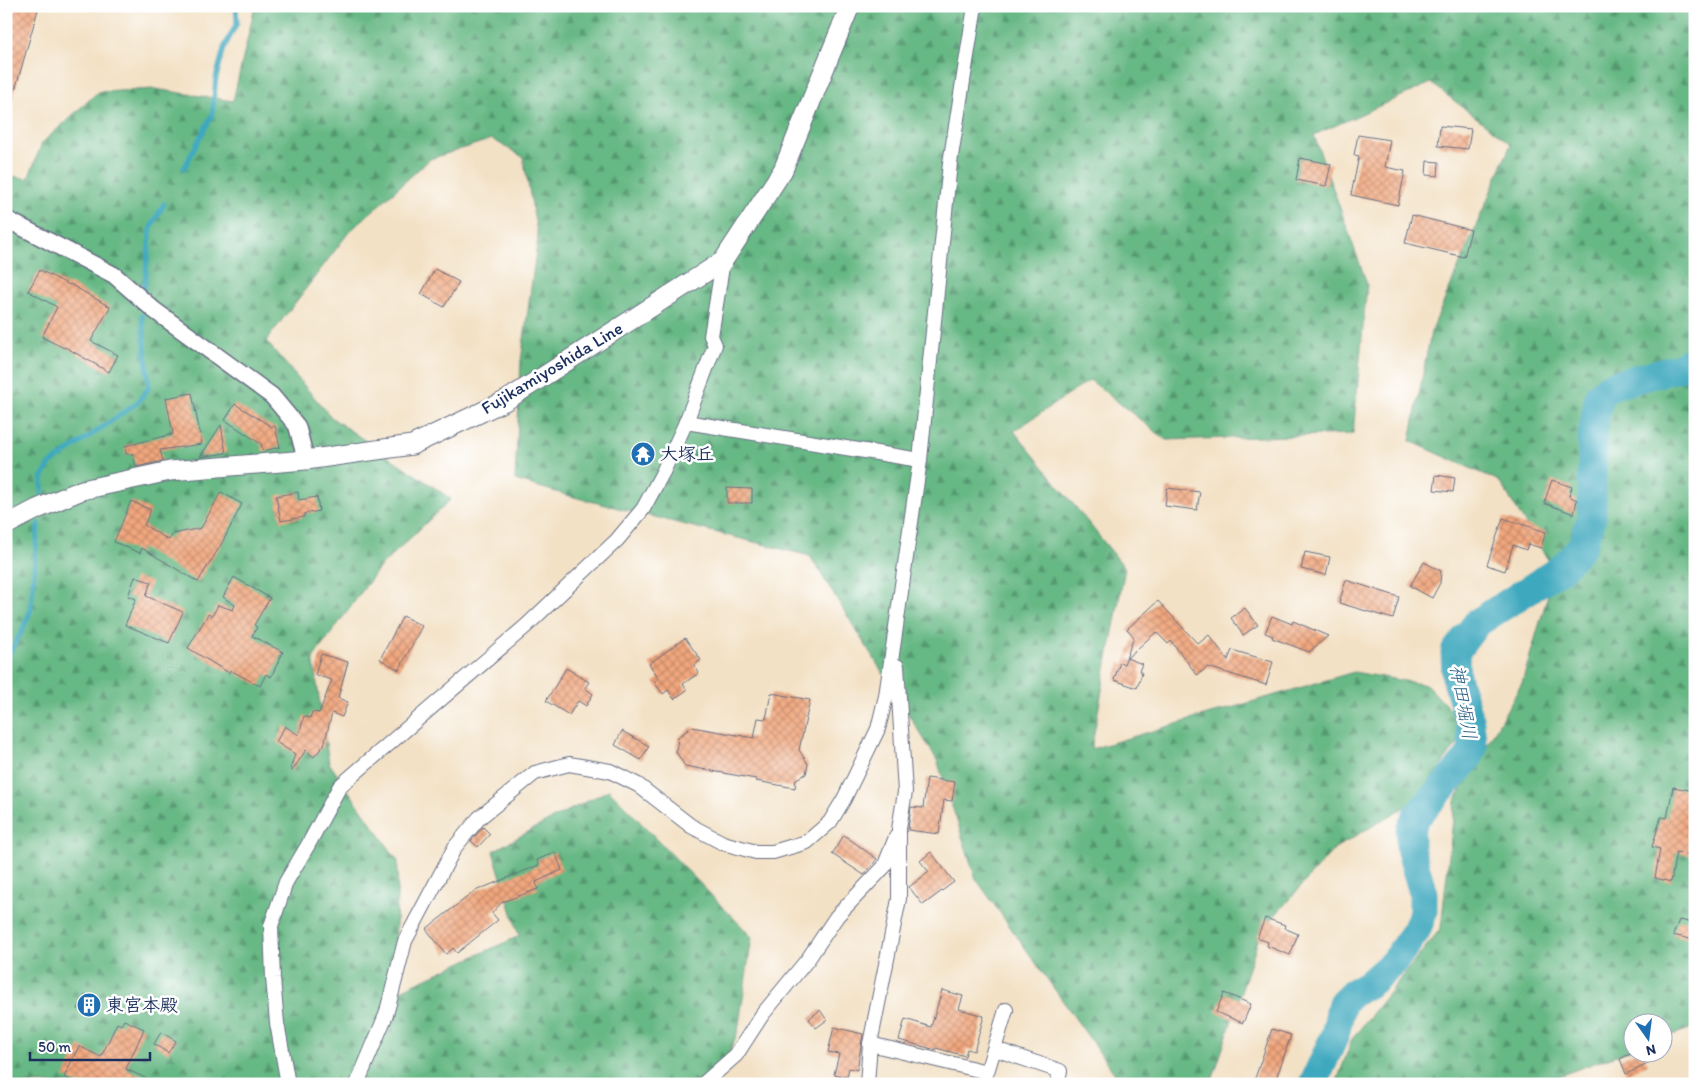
<svg xmlns="http://www.w3.org/2000/svg" width="1701" height="1090" font-family="Itim,'Klee One',sans-serif">
	<style>
		.forest { fill: url(#forest-firs); stroke: #407471 }
		.lines { fill: none; stroke-linecap: round; stroke-linejoin: round }
		.stream { stroke: #3ea8be; stroke-width: 5 }
		.river { stroke: #3ea8be; stroke-width: 29 }
		.building { fill: url(#building-cross-hatch) }
		.minor-casing { stroke: #676d82; stroke-width: 16 }
		.tertiary-casing { stroke: #676d82; stroke-width: 19 }
		.secondary-casing { stroke: #676d82; stroke-width: 21 }
		.minor { stroke: #fff; stroke-width: 14 }
		.tertiary { stroke: #fff; stroke-width: 16 }
		.secondary { stroke: #fff; stroke-width: 19 }
		.labels { text-anchor: middle; stroke-width: 5; stroke-linejoin: round; paint-order: stroke }
		.street-label { font-size: 18px; fill: #1b2f5e; stroke: #fff }
		.poi-label { font-size: 18px; font-weight: bold; fill: #1b2f5e; stroke: #fff; text-anchor: start }
		.water-label { font-size: 19px; font-style: italic; fill: #295f84; stroke: #fff }
	</style>
	<defs>
		<pattern id="forest-firs" width="22" height="20" patternUnits="userSpaceOnUse" patternTransform="scale(1.25)"><rect width="22" height="20" fill="#66b884"/><path d="M5 1l3.5 6h-7zM16 11l3.5 6h-7z" fill="#53966f"/></pattern>
		<pattern id="building-cross-hatch" width="8" height="8" patternUnits="userSpaceOnUse" patternTransform="scale(1.25)"><rect width="8" height="8" fill="#f2a77d"/><path d="M0 0l8 8M0 8l8-8" fill="none" stroke="#c3886a"/></pattern>
	</defs>
	<rect width="100%" height="100%" fill="#fff"/>
	<filter id="ink" filterUnits="userSpaceOnUse"><feTurbulence type="fractalNoise" baseFrequency=".02" numOctaves="2"/><feDisplacementMap in="SourceGraphic" scale="10" xChannelSelector="R" yChannelSelector="G"/><feConvolveMatrix kernelMatrix="1 2 1 2 8 2 1 2 1" color-interpolation-filters="sRGB"/></filter>
	<filter id="wash" filterUnits="userSpaceOnUse"><feTurbulence type="fractalNoise" baseFrequency=".0096" numOctaves="4" result="noise"/><feDisplacementMap in="SourceGraphic" scale="20" xChannelSelector="R" yChannelSelector="G"/><feGaussianBlur stdDeviation="1.12" result="paint"/><feColorMatrix in="noise" values="0 0 0 0 0 0 0 0 0 0 0 0 0 0 0 0 0 1.4 0 .05"/><feComposite in="paint" operator="in"/></filter>
	<g filter="url(#wash)">
		<rect width="100%" height="100%" fill="#f3e1c5"/>
		<!-- forest -->
		<polygon class="forest" points="255,6 1695,6 1695,1027 1664,1038 1664,1022 1634,1022 1633,1049 1537,1084 1336,1084 1352,1039 1441,928 1455,801 1522,683 1555,571 1499,481 1410,441 1431,332 1511,144 1431,83 1314,135 1367,284 1353,434 1166,440 1090,380 1014,431 1125,568 1091,749 1354,672 1427,685 1468,729 1415,801 1335,848 1261,931 1211,1084 1123,1084 1117,1077 976,879 937,760 810,556 570,496 515,480 521,361 538,237 523,157 492,139 430,159 349,232 266,341 332,418 451,499 379,568 313,658 329,763 398,861 394,993 519,936 493,851 550,820 609,790 752,937 738,1031 717,1084 6,1084 6,175 28,179 42,143 98,92 155,89 233,101"/>
		<g class="lines">
			<!-- stream -->
			<g class="stream">
				<polyline points="184,168 212,115 216,78 224,48 237,23 236,6"/>
				<polyline points="144,289 151,227 164,204"/>
				<polyline points="42,494 42,478 50,464 137,403 149,387 142,316"/>
				<polyline points="6,659 22,631 31,609 38,524"/>
			</g>
			<!-- river -->
			<polyline class="river" points="1313,1084 1335,1035 1342,1003 1352,993 1370,983 1393,963 1416,931 1423,913 1423,893 1410,848 1410,830 1416,817 1467,760 1473,748 1470,723 1456,677 1455,652 1477,623 1562,568 1582,546 1592,517 1592,437 1599,395 1610,386 1677,368 1695,359"/>
		</g>
		<g id="blocks">
			<!-- building -->
			<g class="building">
				<polygon points="6,6 39,6 10,108 6,108"/>
				<polygon points="1440,126 1471,129 1468,149 1438,146"/>
				<polygon points="1358,135 1390,140 1385,167 1405,171 1398,205 1351,195 1359,156 1354,155"/>
				<polygon points="1300,158 1331,164 1326,186 1296,180"/>
				<polygon points="1427,161 1439,162 1438,176 1426,175"/>
				<polygon points="1412,215 1471,230 1464,257 1405,243"/>
				<polygon points="435,269 459,282 444,307 421,294"/>
				<polygon points="40,270 69,285 70,284 110,307 91,341 118,355 109,372 65,347 64,348 42,337 57,307 28,291"/>
				<polygon points="192,393 202,444 160,450 163,461 136,467 133,454 126,454 125,446 173,434 166,398"/>
				<polygon points="235,404 272,427 275,426 280,447 263,451 261,444 225,420"/>
				<polygon points="221,425 226,453 200,457"/>
				<polygon points="1436,475 1455,478 1453,492 1434,490"/>
				<polygon points="1552,480 1572,487 1569,496 1577,500 1574,514 1544,503"/>
				<polygon points="727,488 752,489 752,503 727,503"/>
				<polygon points="1167,488 1200,492 1197,510 1165,506"/>
				<polygon points="221,492 242,504 222,543 198,582 142,548 140,553 114,542 131,501 151,510 144,525 169,540 173,534 201,528"/>
				<polygon points="298,492 299,500 317,497 319,511 304,514 304,517 281,521 276,496"/>
				<polygon points="1503,518 1546,532 1541,548 1528,544 1526,550 1513,545 1505,571 1487,565"/>
				<polygon points="1305,552 1330,557 1326,575 1301,569"/>
				<polygon points="1424,562 1441,571 1440,583 1432,598 1410,586"/>
				<polygon points="135,577 151,582 146,596 183,612 169,643 125,625 136,599 128,596"/>
				<polygon points="234,577 270,598 254,625 257,627 252,636 283,652 271,677 266,674 260,686 230,670 229,673 188,648 208,614 212,616 218,605 233,610 235,605 223,597"/>
				<polygon points="1346,580 1399,597 1393,619 1339,603"/>
				<polygon points="1158,601 1198,644 1209,635 1228,660 1232,650 1273,662 1266,685 1208,667 1197,675 1171,641 1168,644 1156,632 1127,658 1142,664 1139,671 1142,673 1137,688 1114,680 1120,662 1124,664 1134,637 1127,629"/>
				<polygon points="1245,608 1258,625 1243,635 1231,618"/>
				<polygon points="403,616 422,626 399,670 380,659"/>
				<polygon points="1272,616 1292,624 1293,621 1328,636 1309,652 1272,638 1273,636 1265,633"/>
				<polygon points="685,638 701,660 694,665 699,673 683,684 687,690 674,699 668,690 663,694 654,682 659,678 649,664"/>
				<polygon points="321,654 348,662 338,698 348,702 342,717 332,713 324,745 314,757 306,750 292,771 290,770 295,754 276,742 285,726 299,735 304,716 310,718 312,712 319,713 332,680 315,675"/>
				<polygon points="566,668 589,682 585,688 593,694 586,706 578,701 569,715 546,701"/>
				<polygon points="771,693 810,700 799,750 808,764 806,774 796,779 795,788 756,781 756,779 685,766 676,752 678,737 692,727 754,738 758,718 766,719"/>
				<polygon points="622,731 649,746 641,760 615,745"/>
				<polygon points="927,778 955,782 952,801 944,800 939,834 908,830 911,807 923,808"/>
				<polygon points="1673,787 1695,791 1695,856 1676,852 1671,882 1655,878 1660,849 1652,847 1661,817 1667,818"/>
				<polygon points="483,827 490,834 478,847 471,841"/>
				<polygon points="844,835 877,859 864,875 832,854"/>
				<polygon points="555,852 562,870 536,882 538,889 502,902 492,913 498,920 457,953 453,948 446,954 426,929 475,891 539,865 537,860"/>
				<polygon points="931,852 954,882 923,905 909,887 929,872 920,861"/>
				<polygon points="1265,918 1285,925 1284,928 1298,934 1290,955 1267,946 1268,942 1257,938"/>
				<polygon points="1679,920 1695,923 1695,940 1673,935"/>
				<polygon points="942,990 963,996 959,1009 984,1016 974,1051 967,1049 965,1056 936,1048 936,1050 899,1040 905,1019 931,1027"/>
				<polygon points="1224,993 1251,1004 1243,1023 1216,1012"/>
				<polygon points="85,995 100,1002 92,1016 78,1009"/>
				<polygon points="820,1010 827,1020 816,1028 809,1019"/>
				<polygon points="124,1020 144,1029 126,1069 158,1084 78,1084 64,1077 79,1046 101,1057 117,1023 121,1025"/>
				<polygon points="834,1027 863,1034 857,1070 849,1068 847,1077 834,1074 839,1054 828,1052"/>
				<polygon points="1272,1029 1291,1035 1281,1065 1274,1084 1253,1084"/>
				<polygon points="161,1032 176,1041 168,1053 154,1044"/>
				<polygon points="1634,1052 1642,1052 1648,1064 1626,1074 1620,1059"/>
			</g>
		</g>
	</g>
	<g filter="url(#ink)">
		<use href="#blocks" fill-opacity="0" stroke="#676d82" stroke-width="1"/>
		<g class="lines">
			<defs>
				<g id="minor">
					<polyline points="686,422 715,345 711,336 723,261"/>
					<polyline points="870,1044 987,1072 1006,1010"/>
					<polyline points="995,1049 1060,1071 1057,1084"/>
					<polyline points="288,1084 277,1023 273,978 271,926 286,882 308,845 340,786 526,626 617,540 643,509 663,472 686,422 920,460"/>
					<polyline points="357,1084 386,1015 405,941 455,847 479,818 535,773 569,764 610,771 638,785 691,826 723,843 756,852 773,852 807,842 830,822 844,799 878,729 886,696 920,460 950,163 975,6"/>
					<polyline points="703,1084 736,1055 762,1015 808,959 837,916 884,867 896,837"/>
					<polyline points="867,1084 870,1044 899,899 899,829 905,792 897,666"/>
				</g>
				<polyline id="tertiary" points="6,219 114,275 154,310 272,396 297,426 306,460"/>
				<polyline id="secondary" points="6,525 37,509 82,490 170,471 306,460 412,445 505,401 723,261 783,170 850,6"/>
			</defs>
			<!-- minor casing -->
			<use href="#minor" class="minor-casing"/>
			<!-- tertiary casing -->
			<use href="#tertiary" class="tertiary-casing"/>
			<!-- secondary casing -->
			<use href="#secondary" class="secondary-casing"/>
			<!-- minor -->
			<use href="#minor" class="minor"/>
			<!-- tertiary -->
			<use href="#tertiary" class="tertiary"/>
			<!-- secondary -->
			<use href="#secondary" class="secondary"/>
		</g>
	</g>
	<!-- icons -->
	<defs>
		<symbol id="temple-disc" viewBox="-11 -11 22 22"><circle r="9.5" fill="#1f6fb2" stroke="#fff"/><path d="M0-6L5-2H3V0L6.5 2.5H4V6H1.5V3h-3V6H-4V2.5H-6.5L-3 0V-2H-5Z" fill="#fff"/></symbol>
		<symbol id="building-disc" viewBox="-11 -11 22 22"><circle r="9.5" fill="#1f6fb2" stroke="#fff"/><path d="M-4-6H4V6H1V3H-1V6H-4ZM-2.5-4.3h1.7v1.8h-1.7ZM.8-4.3h1.7v1.8H.8ZM-2.5-1h1.7V.8h-1.7ZM.8-1h1.7V.8H.8Z" fill="#fff"/></symbol>
	</defs>
	<g fill-rule="evenodd">
		<use href="#temple-disc" x="629" y="440" width="28" height="28"/>
		<use href="#building-disc" x="75" y="991" width="28" height="28"/>
	</g>
	<g class="labels">
		<!-- street labels -->
		<g class="street-label">
			<text transform="translate(552 368) rotate(-31)" y="6">Fujikamiyoshida Line</text>
		</g>
		<!-- poi labels -->
		<g class="poi-label">
			<text x="660" y="460">大塚丘</text>
			<text x="106" y="1011">東宮本殿</text>
		</g>
		<!-- water labels -->
		<g class="water-label">
			<text transform="translate(1464 702) rotate(80)" y="7">神田堀川</text>
		</g>
	</g>
	<!-- margin -->
	<rect width="1701" height="1090" fill="none" stroke="#fff" stroke-width="25"/>
	<!-- north arrow -->
	<g transform="translate(1648 1038) rotate(166)"><circle r="24" fill="#ffffff" stroke="#a4acbf"/>
	<path d="M0-4L9 19L0 12L-9 19Z" fill="#1f6fb2"/>
	<text y="-8" font-size="14" font-weight="bold" text-anchor="middle" fill="#1b2f5e">N</text>
	</g>
	<!-- scale -->
	<path d="M30 1052v8h120v-8" fill="none" stroke="#1b2f5e" stroke-width="2.5"/>
	<text x="38" y="1052" font-size="15" fill="#1b2f5e" stroke="#ffffff" stroke-width="4" paint-order="stroke">50 m</text>
</svg>
